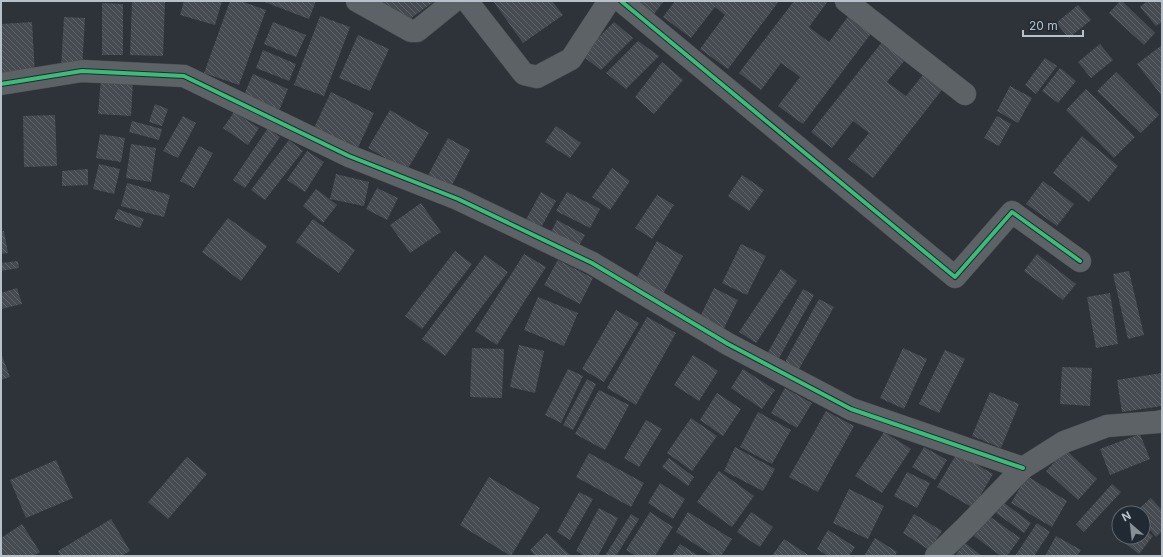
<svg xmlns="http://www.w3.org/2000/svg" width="1163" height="557" font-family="Inter,sans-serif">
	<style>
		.building { fill: url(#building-back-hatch) }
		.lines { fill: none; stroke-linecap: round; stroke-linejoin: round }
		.minor-casing { stroke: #4b4f54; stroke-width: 23 }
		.minor { stroke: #5d6267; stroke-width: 22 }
		.cycleway-casing { stroke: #212a33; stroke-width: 6 }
		.cycleway { stroke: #3abd76; stroke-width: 4 }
	</style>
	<defs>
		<pattern id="building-back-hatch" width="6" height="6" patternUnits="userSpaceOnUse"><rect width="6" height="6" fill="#464b51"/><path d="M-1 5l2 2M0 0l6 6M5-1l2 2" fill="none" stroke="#5f6369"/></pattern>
	</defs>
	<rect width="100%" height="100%" fill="#2d3339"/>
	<!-- building -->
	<g class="building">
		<polygon points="132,1 165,1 163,56 130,55"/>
		<polygon points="184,1 222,1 215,25 180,15"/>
		<polygon points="230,1 241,1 266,10 239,85 204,73"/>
		<polygon points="262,1 316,1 309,19"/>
		<polygon points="368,1 435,1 404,23"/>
		<polygon points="493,1 552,1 563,15 523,43"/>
		<polygon points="638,1 664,1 654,14"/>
		<polygon points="675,1 779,1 728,69 700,49 725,15 715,7 691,38 663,17"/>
		<polygon points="794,1 828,1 809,27 829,42 850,14 873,31 803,124 778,106 800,77 781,63 761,90 739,73"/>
		<polygon points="1120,1 1122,1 1155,33 1144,45 1109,13"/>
		<polygon points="1147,1 1162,1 1162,22 1156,26 1140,7"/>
		<polygon points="102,3 123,4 123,55 102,55"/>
		<polygon points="1078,5 1091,20 1069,38 1056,23"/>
		<polygon points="320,16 350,27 324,96 294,85"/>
		<polygon points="64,17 85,18 82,70 61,69"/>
		<polygon points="32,22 35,75 1,77 1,24"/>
		<polygon points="273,22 306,35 296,57 264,44"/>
		<polygon points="614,22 633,38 601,70 581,55"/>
		<polygon points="358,35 389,49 370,91 339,78"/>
		<polygon points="886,37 909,55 887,82 906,96 926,71 945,86 873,178 848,159 869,133 853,121 832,148 811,132"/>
		<polygon points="638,41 659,56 626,89 606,73"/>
		<polygon points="1100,44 1113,60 1091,78 1078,62"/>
		<polygon points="1162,45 1162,96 1137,64"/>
		<polygon points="263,50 296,64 289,81 256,68"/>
		<polygon points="1045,58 1057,66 1036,94 1025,85"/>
		<polygon points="662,62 683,80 654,114 635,97"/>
		<polygon points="1060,68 1076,81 1058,103 1042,91"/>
		<polygon points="1116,72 1159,115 1141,133 1097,91"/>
		<polygon points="253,74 288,89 279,111 243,97"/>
		<polygon points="101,79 133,81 131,116 98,114"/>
		<polygon points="1010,86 1032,98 1018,123 997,111"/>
		<polygon points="1086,89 1135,137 1114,158 1066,110"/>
		<polygon points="331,92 374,113 356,152 312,132"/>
		<polygon points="155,104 168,109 162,126 149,122"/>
		<polygon points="390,110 429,133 407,170 368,148"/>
		<polygon points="234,112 259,128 248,145 223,128"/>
		<polygon points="55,115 57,166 24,167 23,116"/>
		<polygon points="183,116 196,123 178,158 163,151"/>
		<polygon points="997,116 1011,124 999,146 984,138"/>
		<polygon points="132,121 162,129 159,140 129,132"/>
		<polygon points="556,126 581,143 570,158 545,142"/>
		<polygon points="268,128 280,137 245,188 233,180"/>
		<polygon points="100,134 125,138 121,162 96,158"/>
		<polygon points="1082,136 1118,166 1089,202 1053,173"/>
		<polygon points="448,138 470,150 450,189 427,177"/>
		<polygon points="289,140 303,151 265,200 251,190"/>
		<polygon points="131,144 156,148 151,182 126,178"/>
		<polygon points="199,146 213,153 194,188 180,181"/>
		<polygon points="307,151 324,162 305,192 287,180"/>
		<polygon points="99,164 120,169 114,194 93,189"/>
		<polygon points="612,168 630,181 610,210 592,197"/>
		<polygon points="88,169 88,185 62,186 62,171"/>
		<polygon points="336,174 369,182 364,206 330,199"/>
		<polygon points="742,175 764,190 749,211 728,196"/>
		<polygon points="1043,181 1074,204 1057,226 1026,204"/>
		<polygon points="127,183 170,195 164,217 121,206"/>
		<polygon points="377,188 398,198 387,220 366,209"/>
		<polygon points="316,189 337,205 323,223 303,206"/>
		<polygon points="541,192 556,201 539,231 524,223"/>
		<polygon points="567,192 600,209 590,228 556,211"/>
		<polygon points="657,195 674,205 652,239 635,228"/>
		<polygon points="421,203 441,232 410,253 390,225"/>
		<polygon points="118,209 144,219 140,228 114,219"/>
		<polygon points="228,218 267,246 241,281 202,252"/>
		<polygon points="313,219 355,250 339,273 296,242"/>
		<polygon points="557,220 585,235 576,251 549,236"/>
		<polygon points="1,231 4,231 8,253 1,254"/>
		<polygon points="657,241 683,256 662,296 635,281"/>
		<polygon points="741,244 766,256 747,295 722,283"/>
		<polygon points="455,251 472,264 422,329 405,316"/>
		<polygon points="524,254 546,267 497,345 475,331"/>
		<polygon points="1037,254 1076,284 1063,300 1024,271"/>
		<polygon points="485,255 508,272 445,356 422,339"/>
		<polygon points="558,260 593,278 580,304 544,285"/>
		<polygon points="18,261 19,268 1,271 1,263"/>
		<polygon points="781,269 797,281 756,343 739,332"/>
		<polygon points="1129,271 1144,335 1128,339 1113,274"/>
		<polygon points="17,288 22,304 1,309 1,293"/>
		<polygon points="714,288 738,300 724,328 700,317"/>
		<polygon points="803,289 814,295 778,360 767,354"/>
		<polygon points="1110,293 1118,344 1096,348 1087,297"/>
		<polygon points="538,297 578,313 564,346 524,330"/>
		<polygon points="819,299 834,307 799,369 785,362"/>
		<polygon points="616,310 639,323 604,382 582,369"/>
		<polygon points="647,317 676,333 636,405 607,388"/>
		<polygon points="519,345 544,351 535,393 510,387"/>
		<polygon points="472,348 504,349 502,398 470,397"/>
		<polygon points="903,348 927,359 904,409 880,398"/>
		<polygon points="945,350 965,359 939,413 919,404"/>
		<polygon points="1,353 10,377 1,380"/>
		<polygon points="693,355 718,371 699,401 674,385"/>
		<polygon points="1062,367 1092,368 1090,406 1060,404"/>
		<polygon points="568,369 583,376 561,423 545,415"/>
		<polygon points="743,369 775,390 762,409 731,388"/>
		<polygon points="1162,373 1162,406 1122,412 1117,380"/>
		<polygon points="587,379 596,384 573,430 563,425"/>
		<polygon points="785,388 812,403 797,428 771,413"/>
		<polygon points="599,390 629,405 605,450 575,434"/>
		<polygon points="990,392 1019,404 1001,448 972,436"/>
		<polygon points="717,393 741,409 723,436 700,420"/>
		<polygon points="826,411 854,426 818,492 789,477"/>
		<polygon points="758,412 791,430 772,464 740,447"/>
		<polygon points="691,418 717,436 692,471 667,453"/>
		<polygon points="646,420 662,429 639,467 624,458"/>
		<polygon points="884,432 911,449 882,493 855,476"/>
		<polygon points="1140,434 1150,459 1110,475 1100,449"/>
		<polygon points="735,447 775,469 763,491 724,471"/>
		<polygon points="924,447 947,460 935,480 912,467"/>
		<polygon points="1066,450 1097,479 1078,500 1046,471"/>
		<polygon points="589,453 644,483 631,507 576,477"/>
		<polygon points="957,453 993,474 973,508 937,487"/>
		<polygon points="187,457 207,474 168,519 148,502"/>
		<polygon points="669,458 694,477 688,486 662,467"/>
		<polygon points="56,460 73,498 26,518 10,480"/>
		<polygon points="719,471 754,496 732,527 697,502"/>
		<polygon points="907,472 930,483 917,508 894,496"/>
		<polygon points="1027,476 1067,501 1052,527 1011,503"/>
		<polygon points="489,477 540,508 511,556 460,525"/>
		<polygon points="660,483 685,499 673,519 648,503"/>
		<polygon points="1112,484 1121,492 1084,532 1076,524"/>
		<polygon points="849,489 884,506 868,539 833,523"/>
		<polygon points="579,492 593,499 570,540 557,532"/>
		<polygon points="1151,498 1162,510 1162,531 1156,537 1143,522 1143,513 1134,513"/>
		<polygon points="1004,503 1031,523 1024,533 996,513"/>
		<polygon points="599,508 618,518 598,556 585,556 576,551"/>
		<polygon points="650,512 673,527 655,556 636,556 626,550"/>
		<polygon points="688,512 732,539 721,556 714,556 676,532"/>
		<polygon points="751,512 773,527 760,547 737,532"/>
		<polygon points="631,514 639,519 616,556 605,556"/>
		<polygon points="914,514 942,531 929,550 903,533"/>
		<polygon points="989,516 1020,538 1007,556 1001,556 974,536"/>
		<polygon points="111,519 130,551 121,556 60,556 58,551"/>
		<polygon points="1037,523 1050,532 1034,556 1015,556"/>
		<polygon points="22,524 40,552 33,556 1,556 1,538"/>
		<polygon points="1143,528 1153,536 1139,554 1117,537 1119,533 1119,537 1143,537"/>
		<polygon points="828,530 855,547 849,556 828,556 817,549"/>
		<polygon points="547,533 571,556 536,556 530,550"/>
		<polygon points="1056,536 1081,550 1077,556 1045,556"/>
		<polygon points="875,538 897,552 895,556 864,556"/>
		<polygon points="784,539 810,556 772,556"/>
		<polygon points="965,543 982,556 959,556 956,554"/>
		<polygon points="680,544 699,556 672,556"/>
	</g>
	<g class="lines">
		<defs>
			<g id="minor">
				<polyline points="357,1 411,31 417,31 454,1"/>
				<polyline points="467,1 524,74 537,77 571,59 609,1"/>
				<polyline points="621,1 955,277 1012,212 1080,261"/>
				<polyline points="846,1 965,94"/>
				<polyline points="1,84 82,71 184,76 349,156 458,199 592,263 728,344 851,409 1023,468"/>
				<polyline points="936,556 966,527 1023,468 1064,442 1107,426 1158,422 1162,421"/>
			</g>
		</defs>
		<!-- minor casing -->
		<use href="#minor" class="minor-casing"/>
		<!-- minor -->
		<use href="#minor" class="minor"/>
		<defs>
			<g id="cycleway">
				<polyline points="621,1 955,277 1012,212 1080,261"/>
				<polyline points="1,84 82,71 184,76 349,156 458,199 592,263 728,344 851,409 1023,468"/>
			</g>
		</defs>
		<!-- cycleway casing -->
		<use href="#cycleway" class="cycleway-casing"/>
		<!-- cycleway -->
		<use href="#cycleway" class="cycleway"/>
	</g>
	<!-- border -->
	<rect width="1163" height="557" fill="none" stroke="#b8c0c9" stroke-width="4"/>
	<!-- north arrow -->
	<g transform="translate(1131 525) rotate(332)"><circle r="19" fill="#212a33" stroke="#5d666f"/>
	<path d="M0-3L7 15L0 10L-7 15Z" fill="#878f97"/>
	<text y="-6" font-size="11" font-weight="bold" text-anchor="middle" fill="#b8c0c9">N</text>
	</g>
	<!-- scale -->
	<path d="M1023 30v6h60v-6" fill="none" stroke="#b8c0c9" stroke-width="2"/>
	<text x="1029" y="30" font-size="12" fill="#b8c0c9" stroke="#212a33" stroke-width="3" paint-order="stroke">20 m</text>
</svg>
